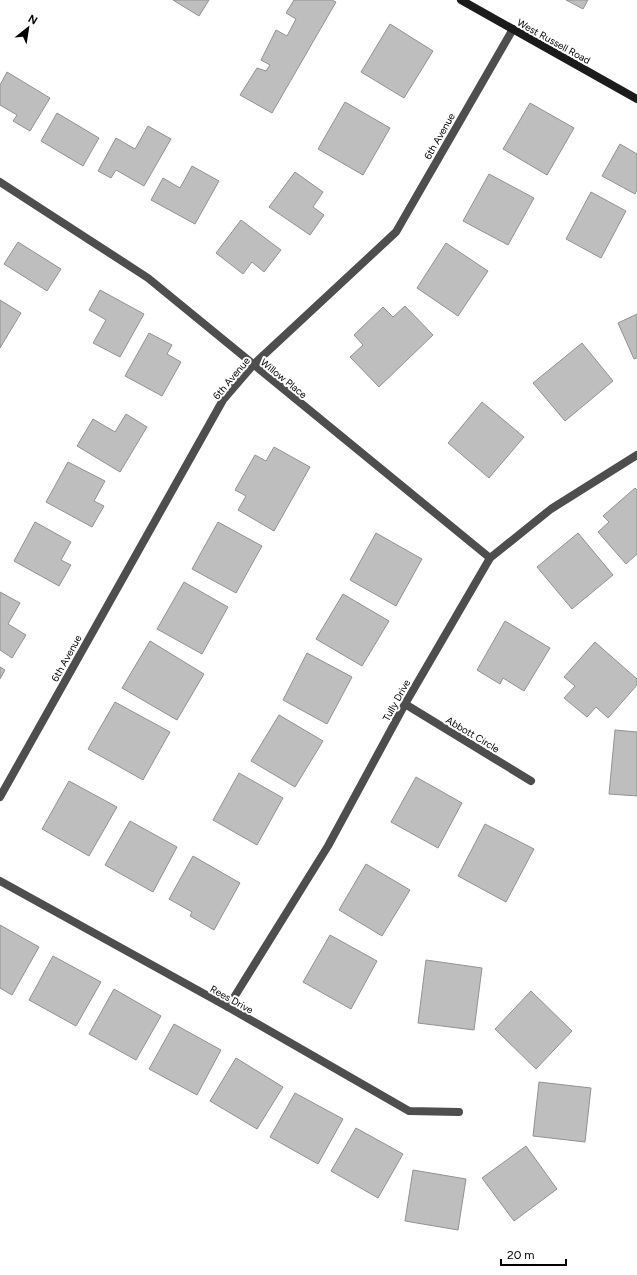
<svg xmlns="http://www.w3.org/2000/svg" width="637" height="1275" font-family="Figtree,sans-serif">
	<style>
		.building { fill: #bebebe; stroke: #929292 }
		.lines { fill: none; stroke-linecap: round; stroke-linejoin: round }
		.street { stroke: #4e4e4e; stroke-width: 8 }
		.secondary { stroke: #1b1b1b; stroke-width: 8 }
		.labels { text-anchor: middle; stroke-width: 4; stroke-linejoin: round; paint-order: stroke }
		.street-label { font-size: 10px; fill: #000; stroke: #fff }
	</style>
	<rect width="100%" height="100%" fill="#fff"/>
	<!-- building -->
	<g class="building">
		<polygon points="173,0 209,0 199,16"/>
		<polygon points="294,0 332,0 336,2 272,113 240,95 257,68 266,71 270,65 261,60 276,30 287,36 296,19 286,13"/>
		<polygon points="566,0 588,0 583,9"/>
		<polygon points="390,24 433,51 404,98 361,72"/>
		<polygon points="7,72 50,98 30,131 13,121 17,115 0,105 0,85"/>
		<polygon points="345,102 390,128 363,175 318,149"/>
		<polygon points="530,103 574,128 547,175 503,149"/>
		<polygon points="57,113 99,138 83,166 41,141"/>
		<polygon points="148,126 171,139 144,186 116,170 111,178 98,171 116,138 135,149"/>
		<polygon points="620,144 637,154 637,190 635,194 602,176"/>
		<polygon points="192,166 219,181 195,224 151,200 163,178 180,188"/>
		<polygon points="295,172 323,192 313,207 324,215 310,235 269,207"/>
		<polygon points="489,174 534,198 508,245 463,221"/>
		<polygon points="591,192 626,211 601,258 566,239"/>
		<polygon points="241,220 281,250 264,272 252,262 243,274 216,253"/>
		<polygon points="18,242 61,269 47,291 4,264"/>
		<polygon points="446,243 488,271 458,316 417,288"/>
		<polygon points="100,290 144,314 120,357 93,343 106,320 89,310"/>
		<polygon points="0,300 21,313 0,348"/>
		<polygon points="405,306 433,335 379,387 350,357 363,345 354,335 383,307 393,317"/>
		<polygon points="637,314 637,358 634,359 618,323"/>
		<polygon points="149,333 172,345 167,354 181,362 162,396 125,376"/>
		<polygon points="582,343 613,381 565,421 533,383"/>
		<polygon points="482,402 524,437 489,478 448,443"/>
		<polygon points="126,414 147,427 120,472 77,446 93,419 115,432"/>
		<polygon points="274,447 310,467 274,531 238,510 246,496 235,490 255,455 266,461"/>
		<polygon points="68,462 105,481 94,501 104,506 92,527 46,502"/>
		<polygon points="635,488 637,490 637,554 626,564 598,532 609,522 603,516"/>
		<polygon points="35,522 71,542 61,560 71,565 59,586 14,561"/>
		<polygon points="218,522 262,546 236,593 192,569"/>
		<polygon points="376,533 422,559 396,606 350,580"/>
		<polygon points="578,533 613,575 572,609 537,567"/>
		<polygon points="184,582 228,607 202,654 157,629"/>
		<polygon points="0,592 20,603 8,624 26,635 12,658 0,650"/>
		<polygon points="343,594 389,621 362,666 316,639"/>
		<polygon points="505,621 550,648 524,691 503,678 500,684 477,670"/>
		<polygon points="150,641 204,674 177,720 122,688"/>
		<polygon points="595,642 637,679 637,685 608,718 596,707 587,717 564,698 575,686 564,677"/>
		<polygon points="307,653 352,677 327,724 283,700"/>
		<polygon points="0,667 5,670 0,679"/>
		<polygon points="115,702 170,732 143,780 88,749"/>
		<polygon points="279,715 323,741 295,787 251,761"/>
		<polygon points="615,730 637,732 637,796 609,794"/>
		<polygon points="239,773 283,798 257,845 213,820"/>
		<polygon points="416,777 462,803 438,848 391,822"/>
		<polygon points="69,781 117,807 89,856 42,829"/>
		<polygon points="130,821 177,847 153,892 105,865"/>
		<polygon points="485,824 534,849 506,902 458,876"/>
		<polygon points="193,856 240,883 214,930 190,916 192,912 169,899"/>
		<polygon points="366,864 410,890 382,936 339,910"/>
		<polygon points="0,925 39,947 12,995 0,988"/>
		<polygon points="330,935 377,961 351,1009 303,982"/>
		<polygon points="53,956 101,982 76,1026 29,1000"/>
		<polygon points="426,960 482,968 474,1030 418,1023"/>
		<polygon points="114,989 161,1016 136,1060 89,1034"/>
		<polygon points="531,991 572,1031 536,1069 495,1029"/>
		<polygon points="174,1024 221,1050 197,1095 149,1069"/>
		<polygon points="236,1058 283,1087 257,1129 210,1101"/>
		<polygon points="539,1082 591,1088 585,1142 533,1136"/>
		<polygon points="295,1093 343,1119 318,1164 270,1137"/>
		<polygon points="356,1128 403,1154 378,1198 331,1171"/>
		<polygon points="526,1146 557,1189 514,1221 482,1178"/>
		<polygon points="413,1170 466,1179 458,1230 405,1221"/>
	</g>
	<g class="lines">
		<!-- street -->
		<g class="street">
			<polyline points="0,182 148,278 490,558"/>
			<polyline points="405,704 531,781"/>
			<polyline points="0,797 223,400 253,365 396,232 513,29"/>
			<polyline points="0,881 228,1007 409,1111 459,1112"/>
			<polyline points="228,1007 328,846 405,704 490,558 551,509 637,455"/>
		</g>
		<!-- secondary -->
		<polyline class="secondary" points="461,0 637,99"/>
	</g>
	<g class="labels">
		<!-- street labels -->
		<g class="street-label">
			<text transform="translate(554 41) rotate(29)" y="4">West Russell Road</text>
			<text transform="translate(439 136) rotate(-60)" y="4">6th Avenue</text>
			<text transform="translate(231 378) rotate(-50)" y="4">6th Avenue</text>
			<text transform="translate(284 378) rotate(39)" y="4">Willow Place</text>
			<text transform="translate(66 658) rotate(-61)" y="4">6th Avenue</text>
			<text transform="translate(396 700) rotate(-61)" y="4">Tully Drive</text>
			<text transform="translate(473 734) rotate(31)" y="4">Abbott Circle</text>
			<text transform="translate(232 999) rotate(29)" y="4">Rees Drive</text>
		</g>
	</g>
	<!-- north arrow -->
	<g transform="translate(28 28) rotate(30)" stroke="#ffffff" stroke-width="3" paint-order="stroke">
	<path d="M0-3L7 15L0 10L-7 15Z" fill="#000000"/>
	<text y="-6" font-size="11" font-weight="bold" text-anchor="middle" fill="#000000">N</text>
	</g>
	<!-- scale -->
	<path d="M501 1259v6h65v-6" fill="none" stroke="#000000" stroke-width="2"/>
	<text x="507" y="1259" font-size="12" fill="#000000" stroke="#ffffff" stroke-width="3" paint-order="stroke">20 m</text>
</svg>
